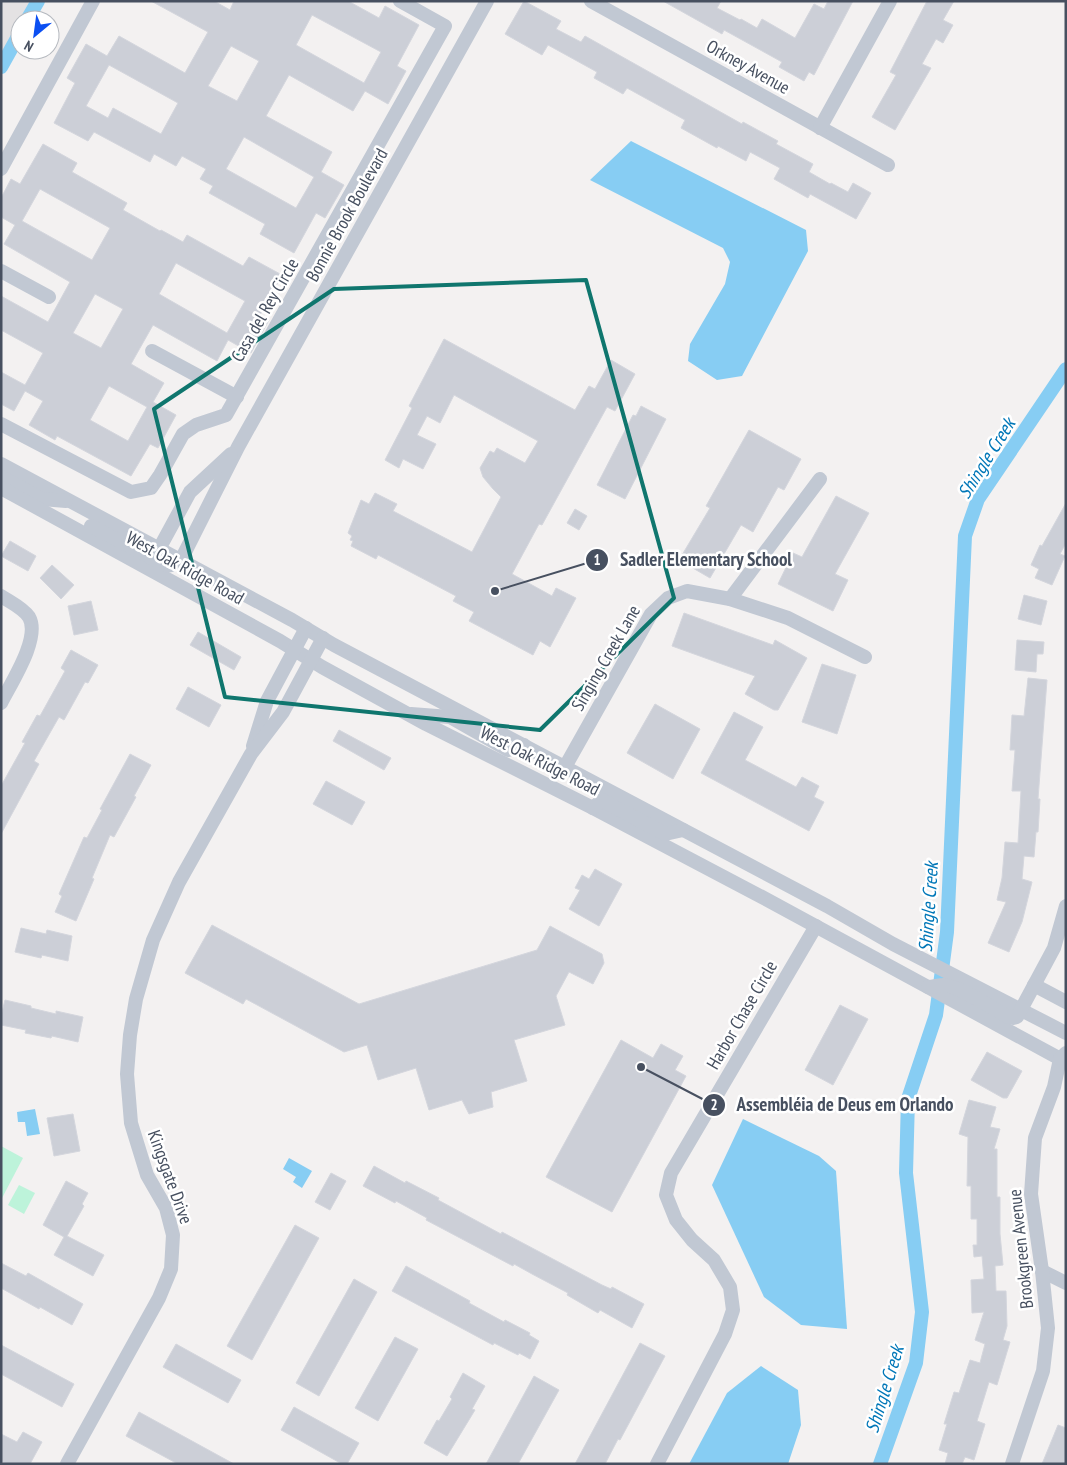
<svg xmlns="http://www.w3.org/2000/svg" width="1067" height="1465" font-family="'PT Sans Narrow',sans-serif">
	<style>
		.education { fill: #e4e2e3 }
		.green { fill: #bdf3da }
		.water { fill: #87cdf3 }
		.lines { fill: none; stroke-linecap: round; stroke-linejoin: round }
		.canal { stroke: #87cdf3; stroke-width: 14 }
		.building { fill: #cccfd7; stroke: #d4d6dd; fill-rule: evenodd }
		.minor { stroke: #c1c8d3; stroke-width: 14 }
		.marked { fill: none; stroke: #0f766e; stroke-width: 4; stroke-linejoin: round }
		.labels { text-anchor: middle; stroke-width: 5; stroke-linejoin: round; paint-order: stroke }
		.street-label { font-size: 18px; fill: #475060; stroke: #fff }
		.water-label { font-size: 19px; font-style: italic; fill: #0177b8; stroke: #fff }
		.leader { fill: none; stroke: #475060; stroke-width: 2 }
		.callout-dot { fill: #475060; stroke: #fff; stroke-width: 2 }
		.mark-label { font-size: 15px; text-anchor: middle; font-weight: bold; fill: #fff }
		.callout-label { font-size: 19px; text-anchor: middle; font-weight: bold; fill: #475060; stroke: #fff; stroke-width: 5; stroke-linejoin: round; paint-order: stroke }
	</style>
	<rect width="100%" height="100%" fill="#f3f1f1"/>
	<!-- education -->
	<polygon class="education" points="1,1 38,1 28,20 20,20 20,34 1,68"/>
	<!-- green -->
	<g class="green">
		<polygon points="1,1146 23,1158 1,1200"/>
		<polygon points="19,1185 35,1193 24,1214 8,1205"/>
	</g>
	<!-- water -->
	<g class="water">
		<polygon points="631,141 806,230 808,251 742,376 717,380 688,361 690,344 725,284 730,262 723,248 590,180"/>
		<polygon points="35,1109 40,1134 27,1136 25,1122 18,1122 17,1112"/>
		<polygon points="743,1119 819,1156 836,1171 847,1329 801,1325 764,1297 712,1185"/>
		<polygon points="289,1158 312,1171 302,1188 293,1182 296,1177 283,1169"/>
		<polygon points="761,1366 798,1390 801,1425 788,1464 689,1464 727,1393"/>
	</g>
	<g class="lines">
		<!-- canal -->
		<g class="canal">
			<polyline points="27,20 38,1"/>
			<polyline points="1,67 20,33"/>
			<polyline points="880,1464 916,1363 922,1312 906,1173 908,1099 936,1015 947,932 965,536 978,499 1066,369"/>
		</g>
	</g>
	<!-- building -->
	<g class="building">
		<path d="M151 1H214L230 10 234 1H348L379 18 385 6 419 25 397 66 406 71 388 104 365 91 353 111 289 75 266 116 332 152 321 172 344 185 325 218 316 213 294 253 260 234 265 224 209 193 213 186 200 179 206 169 182 156 176 166 154 154 150 162 94 132 88 141 54 123 75 83 67 78 86 44 107 56 119 36 185 73 208 32ZM312 15 381 52 364 83 296 45ZM231 46 259 61 237 101 208 86ZM109 65 178 103 161 134 113 108 108 118 86 106ZM244 137 314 177 296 208 226 169Z"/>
		<polygon points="524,1 561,21 556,29 581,42 585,36 742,124 743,122 778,141 776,144 813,164 809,172 830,184 831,183 848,192 853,183 871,193 856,219 810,194 808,198 774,179 780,168 750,152 746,161 718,146 717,148 681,128 685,120 627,88 623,94 594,78 597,72 548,45 542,55 505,34"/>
		<polygon points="663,1 721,1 717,8 740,20 741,19 757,28 762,19 795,38 814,4 824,9 828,1 853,1 814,75 809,72 804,81 779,67 782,62 724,30 722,34"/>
		<polygon points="927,1 954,1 943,20 953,25 943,43 936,39 922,64 931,68 895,130 872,117 896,75 890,72"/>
		<path d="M43 144 77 163 72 172 127 203 123 210 160 231 161 230 183 242 187 235 243 266 249 257 282 275 260 315 269 320 251 353 228 340 217 361 153 325 131 364 164 383 153 402 176 415 158 448 150 444 131 476 57 436 55 440 29 425 43 401 25 391 14 411 1 404V372L25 385 43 353 1 330V296L48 322 70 282 4 244 15 225 1 217V198L11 179 20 184ZM40 189 110 228 92 260 22 221ZM176 263 245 301 227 333 159 294ZM95 294 123 309 101 348 73 333ZM109 386 147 407 128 441 90 420Z"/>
		<polygon points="444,339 575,410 589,386 595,389 611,360 635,374 615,411 607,407 542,525 539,524 512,574 552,596 556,588 576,598 550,647 540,641 533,655 469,621 474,612 453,601 456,596 378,555 376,559 351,546 353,541 350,540 352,536 348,533 361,500 369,504 375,493 397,504 393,511 472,552 501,497 493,489 483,477 480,468 490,451 494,453 497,448 525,463 538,441 454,395 440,423 427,416 417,435 436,444 423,469 403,459 399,468 385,460 412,408 409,406"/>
		<polygon points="641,406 666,419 625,499 597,485 633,415 636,416"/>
		<polygon points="749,430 801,459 784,490 778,487 753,532 741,525 710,578 679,560 710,508 706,506"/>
		<polygon points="836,496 869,513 835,574 848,580 833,611 778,584 793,553 802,557"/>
		<polygon points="1066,503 1066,543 1060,554 1065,556 1052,585 1035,578 1039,569 1031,565 1040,545 1042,546"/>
		<polygon points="575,509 587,516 579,530 567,523"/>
		<polygon points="10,541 36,556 28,571 1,556"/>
		<polygon points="52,565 74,585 61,599 40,578"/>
		<polygon points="1024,595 1047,601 1041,625 1018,619"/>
		<polygon points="91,601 98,630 74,635 68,606"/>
		<polygon points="684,613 773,645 775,640 807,658 778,710 774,710 745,694 755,676 672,646"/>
		<polygon points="198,632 241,657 234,670 190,645"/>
		<polygon points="1017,640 1044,642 1043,654 1037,654 1036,672 1015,670"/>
		<polygon points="71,650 98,665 88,683 85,682 64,720 59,717 34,761 39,764 1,834 1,786 25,743 22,742 37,715 40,716 65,671 61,668"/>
		<polygon points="822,664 856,675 837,734 802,722"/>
		<polygon points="1028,678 1047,680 1038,799 1040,799 1038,832 1036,832 1034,857 1024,856 1022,879 1032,882 1022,922 1009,952 988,943 1006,902 997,900 1002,878 1005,842 1018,843 1021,791 1012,791 1015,750 1010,750 1012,715 1024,716"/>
		<polygon points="188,687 221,705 209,727 176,709"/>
		<polygon points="655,704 700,729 673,779 627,753"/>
		<polygon points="734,712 763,727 745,760 796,787 802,777 819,786 814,797 824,802 809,831 701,773"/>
		<polygon points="339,730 391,758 384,770 333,741"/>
		<polygon points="130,754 151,765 134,796 136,797 114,837 110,835 92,878 94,879 76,921 55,912 62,896 59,894 84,837 87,838 102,810 100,809"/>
		<polygon points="326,781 365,802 352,825 313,804"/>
		<polygon points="595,869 622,884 599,926 569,909 580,890 575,888 582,875 589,879"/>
		<polygon points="212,925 359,1004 537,950 550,926 602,954 604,963 593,984 569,972 556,996 565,1025 514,1040 527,1081 491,1092 493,1107 469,1114 462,1100 429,1110 416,1068 378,1080 367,1045 344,1052 246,999 243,1004 185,973"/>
		<polygon points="21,928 46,934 47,930 72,936 68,961 42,955 41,958 15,952"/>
		<polygon points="5,1000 31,1006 31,1008 56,1014 56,1011 83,1017 78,1042 52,1036 51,1038 25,1033 26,1030 1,1025 1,1016"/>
		<polygon points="840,1005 868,1019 833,1085 805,1070"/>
		<polygon points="621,1040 653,1058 661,1044 683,1056 675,1070 686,1076 612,1212 546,1177"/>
		<polygon points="987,1052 1022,1071 1007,1098 1003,1098 971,1080"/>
		<polygon points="969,1100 996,1107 990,1127 1000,1129 994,1149 997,1149 997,1197 1000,1197 1000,1234 1003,1265 995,1266 996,1291 1006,1291 1007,1326 1003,1340 1010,1342 997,1385 989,1382 977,1421 985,1424 974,1460 965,1457 962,1464 945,1464 948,1453 939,1450 947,1424 944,1424 954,1392 959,1393 970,1360 980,1363 985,1344 975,1340 984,1312 972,1313 971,1280 984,1279 982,1256 974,1257 973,1245 977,1245 977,1219 971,1219 971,1186 967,1186 968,1137 959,1134"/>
		<polygon points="73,1114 80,1151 54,1156 47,1118"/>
		<polygon points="374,1166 405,1183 406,1181 439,1198 438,1200 501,1234 502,1232 602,1285 611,1289 612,1287 644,1304 632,1328 600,1310 598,1313 567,1295 568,1293 532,1274 514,1264 513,1266 426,1220 427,1218 396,1201 395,1203 363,1186"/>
		<polygon points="331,1173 346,1181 330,1210 315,1202"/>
		<polygon points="66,1181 88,1193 82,1204 84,1206 67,1236 104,1255 93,1276 54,1255 64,1237 43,1225"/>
		<polygon points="295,1225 319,1238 252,1360 227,1346"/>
		<polygon points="1,1263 26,1276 28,1273 83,1304 72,1325 40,1307 39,1309 1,1288"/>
		<polygon points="406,1266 470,1301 469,1303 504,1322 505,1320 530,1333 529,1335 539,1341 530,1359 519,1353 518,1355 494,1343 493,1345 392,1291"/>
		<polygon points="354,1279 377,1292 319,1396 296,1383"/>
		<polygon points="395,1337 418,1349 378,1421 355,1408"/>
		<polygon points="640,1343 665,1356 620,1440 618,1439 605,1464 575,1464"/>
		<polygon points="176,1344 241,1380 228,1403 163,1367"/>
		<polygon points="1,1345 74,1384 62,1407 1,1374"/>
		<polygon points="463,1373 485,1386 472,1409 475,1410 447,1456 424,1443 437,1420 439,1421 452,1399 450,1397"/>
		<polygon points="534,1376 559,1390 518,1464 486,1464"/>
		<polygon points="294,1407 359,1443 347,1464 342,1464 281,1430"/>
		<polygon points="139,1412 234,1464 178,1464 126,1436"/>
		<polygon points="1058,1425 1066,1428 1066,1464 1042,1464"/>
		<polygon points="23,1432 42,1442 30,1464 6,1464 1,1461 1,1434 17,1442"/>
	</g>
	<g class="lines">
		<!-- minor -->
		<g class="minor">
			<polyline points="591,1 888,165"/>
			<polyline points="820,128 890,1"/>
			<polyline points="1,169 93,1"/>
			<polyline points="1,271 49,297"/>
			<polyline points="152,351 237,397"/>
			<polyline points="1,424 131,492 151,488 160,475 183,434 196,425 226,415 445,26 400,1"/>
			<polyline points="1,464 292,620 334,645 827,906 893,944 1066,1033"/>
			<polyline points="1,477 42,499 66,501"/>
			<polyline points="1,488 280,641 322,667 426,724 593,808 762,897 1066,1062"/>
			<polyline points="91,526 167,566 177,564 181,560 238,447 487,1"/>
			<polyline points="159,549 190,492 231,454"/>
			<path d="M1 596C10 602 23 608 29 617 41 638 11 683 1 703"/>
			<polyline points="730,599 820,479"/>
			<polyline points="411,714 450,717 508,750 524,745"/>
			<polyline points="253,746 267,701 306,628"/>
			<polyline points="565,767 651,614 668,598 687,591 730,599 788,618 865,657"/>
			<polyline points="593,808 602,800 665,834 683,830"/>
			<polyline points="1034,985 1066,1002"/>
			<path d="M928 987C933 987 939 985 944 985 959 986 994 1009 1008 1017L1013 1018 1017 1017 1054 948 1066 906"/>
			<polyline points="1042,1271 1066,1283"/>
			<polyline points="67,1464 159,1298 171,1269 173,1235 166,1208 147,1175 131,1123 127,1074 130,1035 136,999 153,940 179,882 251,754 283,712 323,638"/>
			<polyline points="657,1464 725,1334 733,1310 730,1287 714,1260 692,1240 676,1220 666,1195 671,1173 816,926"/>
			<polyline points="1012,1464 1043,1371 1048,1328 1042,1271 1031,1194 1035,1138 1054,1087 1060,1059 1066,1053"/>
		</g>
	</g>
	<!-- marked area -->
	<path class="marked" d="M586 280 674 598 540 730 225 697 154 409 334 289Z"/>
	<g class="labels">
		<!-- street labels -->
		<g class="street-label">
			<text transform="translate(748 67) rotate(29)" y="6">Orkney Avenue</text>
			<text transform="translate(347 215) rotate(-61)" y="6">Bonnie Brook Boulevard</text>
			<text transform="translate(265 310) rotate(-60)" y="6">Casa del Rey Circle</text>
			<text transform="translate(185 568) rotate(29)" y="6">West Oak Ridge Road</text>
			<text transform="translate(606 658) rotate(-60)" y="6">Singing Creek Lane</text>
			<text transform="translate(540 761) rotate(27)" y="6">West Oak Ridge Road</text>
			<text transform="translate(742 1015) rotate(-60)" y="6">Harbor Chase Circle</text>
			<text transform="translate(170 1177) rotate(70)" y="6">Kingsgate Drive</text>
			<text transform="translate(1021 1249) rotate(-96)" y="6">Brookgreen Avenue</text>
		</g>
		<!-- water labels -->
		<g class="water-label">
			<text transform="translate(986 458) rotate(-58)" y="7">Shingle Creek</text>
			<text transform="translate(928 907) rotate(-86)" y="7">Shingle Creek</text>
			<text transform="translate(884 1389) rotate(-73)" y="7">Shingle Creek</text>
		</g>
	</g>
	<!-- callouts -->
	<path class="leader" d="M495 591L597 560M641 1067L714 1105"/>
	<g class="callout-dot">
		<circle cx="495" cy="591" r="5"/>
		<circle cx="641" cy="1067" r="5"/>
		<circle cx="597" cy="560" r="12"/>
		<circle cx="714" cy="1105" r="12"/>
	</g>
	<g class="mark-label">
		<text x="597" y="565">1</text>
		<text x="714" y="1110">2</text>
	</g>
	<g class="callout-label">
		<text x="706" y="566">Sadler Elementary School</text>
		<text x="845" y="1111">Assembléia de Deus em Orlando</text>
	</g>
	<!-- border -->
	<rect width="1067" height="1465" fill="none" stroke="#475060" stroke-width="5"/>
	<!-- north arrow -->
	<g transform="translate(35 35) rotate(209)"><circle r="24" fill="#ffffff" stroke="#b5b9bf"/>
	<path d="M0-4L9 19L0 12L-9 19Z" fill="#0b4ff2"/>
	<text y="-8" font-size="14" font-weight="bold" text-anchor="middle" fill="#475060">N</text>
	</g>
</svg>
